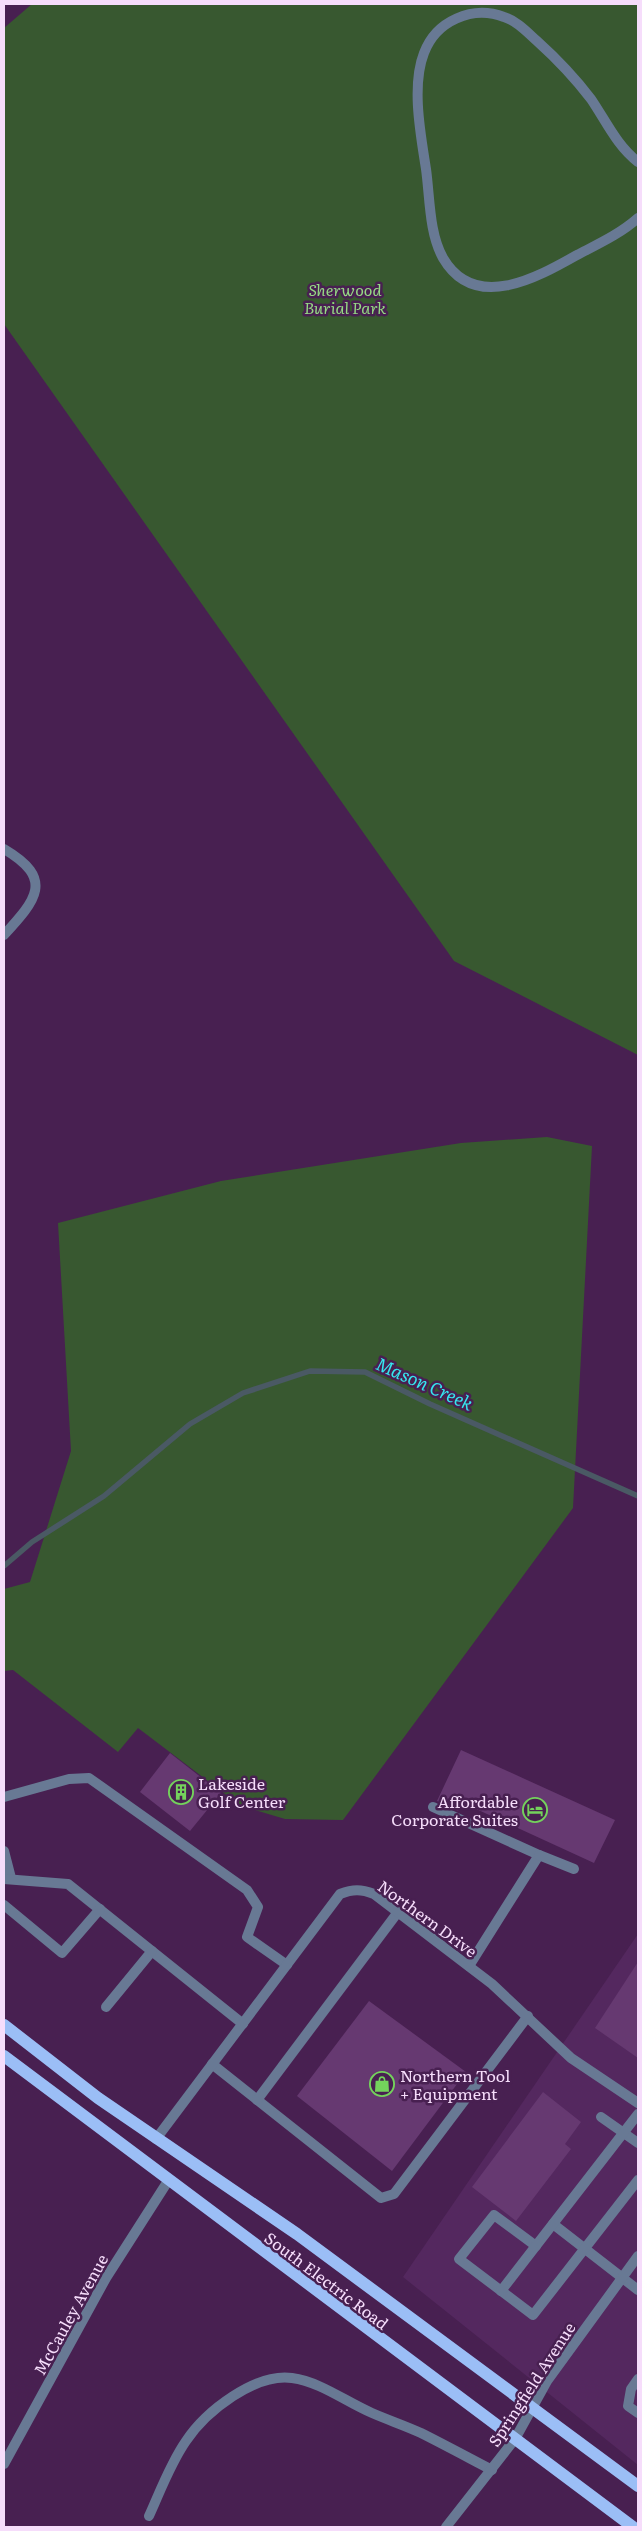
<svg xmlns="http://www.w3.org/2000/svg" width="642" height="2531" viewBox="0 0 642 2531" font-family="Literata,serif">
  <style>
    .built { fill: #54285f }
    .green { fill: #385830 }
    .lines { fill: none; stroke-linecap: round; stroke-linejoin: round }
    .stream { stroke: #4a5964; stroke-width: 5.5 }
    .building { fill: #663971 }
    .service { stroke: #687994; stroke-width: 10 }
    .minor { stroke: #687994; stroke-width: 10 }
    .primary { stroke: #9bbef6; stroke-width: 12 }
    .labels { text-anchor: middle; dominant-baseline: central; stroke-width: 5; stroke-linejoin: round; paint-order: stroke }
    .park-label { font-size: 16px; font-style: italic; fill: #95d984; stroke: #482051 }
    .poi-label { font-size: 16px; fill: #f6ddfb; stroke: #482051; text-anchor: start }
    .street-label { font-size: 16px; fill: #f6ddfb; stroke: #482051 }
    .water-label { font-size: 18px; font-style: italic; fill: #36e6ee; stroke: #482051 }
  </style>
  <rect width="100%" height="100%" fill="#482051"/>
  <!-- built -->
  <path class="built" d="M638,1934V2465L403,2277Z"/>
  <!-- green -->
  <g class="green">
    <path d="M32,4H638V1055L454,961L4,324V28Z"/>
    <path d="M547,1137L592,1146L573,1508L343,1820L285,1819L241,1806L138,1728L118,1752L13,1670L4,1671V1589L30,1582L71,1451L58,1223L221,1181L461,1143Z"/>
  </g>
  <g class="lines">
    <!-- stream -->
    <path class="stream" d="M4,1566L32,1542L104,1496L190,1424L243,1393L310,1371L365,1372L430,1404L638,1496"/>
  </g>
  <!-- building -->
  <g class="building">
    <path d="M461,1750L615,1820L594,1863L463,1803L458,1811L437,1801Z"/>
    <path d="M170,1753L221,1793L190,1831L140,1792Z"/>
    <path d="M638,1962V2058L595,2028Z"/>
    <path d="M369,2001L466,2072L392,2171L297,2096Z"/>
    <path d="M543,2092L581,2122L565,2144L571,2149L516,2221L472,2187Z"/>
  </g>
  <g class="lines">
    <!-- service -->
    <g class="service">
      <path d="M638,162C617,146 606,121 591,99C575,78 557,59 537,41C527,32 517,21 504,17C472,5 436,21 424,53C411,86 421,136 426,169C430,198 429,233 443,258C475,313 538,277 577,255C598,244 620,234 638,218"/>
      <path d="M4,849C55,879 36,900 4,935"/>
      <path d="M4,1797L69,1779L89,1778L247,1890L258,1907L247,1937L287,1965"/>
      <path d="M433,1807L539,1855L469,1966"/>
      <path d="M4,1851L11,1878"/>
      <path d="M539,1855L574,1869"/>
      <path d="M4,1879L68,1884L243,2024"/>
      <path d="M4,1905L62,1953L100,1909"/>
      <path d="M106,2007L152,1951"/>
      <path d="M212,2064L381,2198L394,2194L528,2016"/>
      <path d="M257,2100L398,1912"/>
      <path d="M601,2117L638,2143"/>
      <path d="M553,2224L638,2290"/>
      <path d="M536,2246L494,2215L459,2259L533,2315L638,2180"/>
      <path d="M501,2291L638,2114"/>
      <path d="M638,2379L631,2389L628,2406L638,2413"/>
      <path d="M149,2516C160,2492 170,2464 186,2441C206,2411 255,2373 292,2378C321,2382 346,2402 372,2413C388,2420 406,2426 421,2433C445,2445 469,2458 492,2470"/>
    </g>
    <!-- minor -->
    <g class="minor">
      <path d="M156,2139L340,1894C353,1889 361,1889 374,1894L492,1984L571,2058L638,2103"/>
      <path d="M4,2464L106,2278L168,2181"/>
      <path d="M446,2527L515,2439L547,2381L638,2256"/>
    </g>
    <!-- primary -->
    <g class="primary">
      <path d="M4,2025L98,2098L297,2234L638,2486"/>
      <path d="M4,2056L633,2527"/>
    </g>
  </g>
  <!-- icons -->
  <defs>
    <symbol id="building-ring" viewBox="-11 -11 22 22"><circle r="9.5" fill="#482051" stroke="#74d25c" stroke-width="1.5"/><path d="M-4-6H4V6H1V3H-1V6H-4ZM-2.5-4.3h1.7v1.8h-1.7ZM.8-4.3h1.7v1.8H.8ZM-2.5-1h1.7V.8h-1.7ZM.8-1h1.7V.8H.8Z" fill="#74d25c"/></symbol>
    <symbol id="hotel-ring" viewBox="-11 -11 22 22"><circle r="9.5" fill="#482051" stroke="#74d25c" stroke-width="1.5"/><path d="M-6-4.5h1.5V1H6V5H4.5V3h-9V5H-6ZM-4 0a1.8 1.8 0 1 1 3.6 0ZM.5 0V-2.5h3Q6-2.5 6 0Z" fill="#74d25c"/></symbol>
    <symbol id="shop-ring" viewBox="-11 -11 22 22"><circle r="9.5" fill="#482051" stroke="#74d25c" stroke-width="1.5"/><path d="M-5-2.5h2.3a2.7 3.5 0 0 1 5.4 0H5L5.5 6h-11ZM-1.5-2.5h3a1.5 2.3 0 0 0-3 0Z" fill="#74d25c"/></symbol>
  </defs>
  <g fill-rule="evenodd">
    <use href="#building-ring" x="167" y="1778" width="28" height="28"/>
    <use href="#hotel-ring" x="521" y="1796" width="28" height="28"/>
    <use href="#shop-ring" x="368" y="2070" width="28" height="28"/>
  </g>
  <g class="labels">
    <!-- park labels -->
    <g class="park-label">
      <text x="345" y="289">Sherwood<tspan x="345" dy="18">Burial Park</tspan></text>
    </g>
    <!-- poi labels -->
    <g class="poi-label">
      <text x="198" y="1783">Lakeside<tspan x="198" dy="18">Golf Center</tspan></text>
      <text x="518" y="1801" text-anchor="end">Affordable<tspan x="518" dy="18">Corporate Suites</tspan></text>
      <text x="400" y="2075">Northern Tool<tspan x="400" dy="18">+ Equipment</tspan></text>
    </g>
    <!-- street labels -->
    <g class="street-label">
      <text transform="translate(428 1918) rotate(36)">Northern Drive</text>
      <text transform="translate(327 2280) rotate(37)">South Electric Road</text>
      <text transform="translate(70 2314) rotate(-61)">McCauley Avenue</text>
      <text transform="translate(531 2384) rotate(-57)">Springfield Avenue</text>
    </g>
    <!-- water labels -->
    <g class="water-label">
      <text transform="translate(425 1383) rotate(24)">Mason Creek</text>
    </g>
  </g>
  <!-- border -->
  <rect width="642" height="2531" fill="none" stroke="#f6ddfb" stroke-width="10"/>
</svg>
